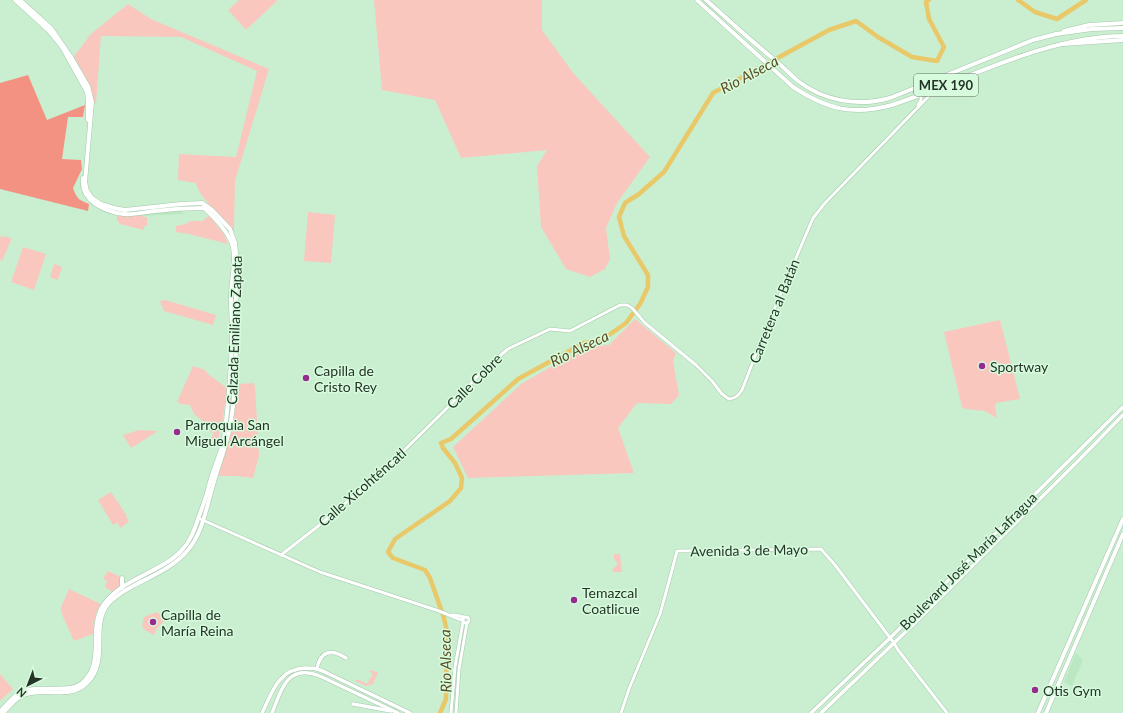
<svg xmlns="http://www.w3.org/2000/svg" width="1123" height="713" viewBox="0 0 1123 713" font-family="Lato,sans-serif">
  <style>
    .built { fill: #bbe7c3 }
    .green { fill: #fac7be }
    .forest { fill: #f39282 }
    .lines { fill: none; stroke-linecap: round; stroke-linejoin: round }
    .river { stroke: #e9c86a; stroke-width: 4.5 }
    .tertiary-casing { stroke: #a3c7a9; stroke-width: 4 }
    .secondary-casing { stroke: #a3c7a9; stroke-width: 4.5 }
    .primary-casing { stroke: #a3c7a9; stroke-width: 5 }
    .trunk-casing { stroke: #a3c7a9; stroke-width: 5 }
    .tertiary { stroke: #fff; stroke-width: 3 }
    .secondary { stroke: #fff; stroke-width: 3.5 }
    .primary { stroke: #fff; stroke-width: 4 }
    .trunk { stroke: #fff; stroke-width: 4 }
    .poi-dot { fill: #952c8f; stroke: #d7fcdd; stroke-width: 1.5 }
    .labels { text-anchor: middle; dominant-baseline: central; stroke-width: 3; stroke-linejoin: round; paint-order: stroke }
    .shield { fill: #d7fcdd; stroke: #5a6f5e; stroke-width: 1 }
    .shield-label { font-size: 13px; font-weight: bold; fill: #253328 }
    .street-label { font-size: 14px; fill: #253328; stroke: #d7fcdd }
    .poi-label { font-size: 14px; fill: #253328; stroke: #d7fcdd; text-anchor: start }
    .water-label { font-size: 15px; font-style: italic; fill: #5b4d25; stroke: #d7fcdd }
  </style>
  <rect width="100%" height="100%" fill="#caefd0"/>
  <!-- built -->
  <g class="built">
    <path d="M183,210V214L143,216V213Z"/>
    <path d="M1076,653L1083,660L1072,686L1064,682Z"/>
  </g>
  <!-- green -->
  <g class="green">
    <path d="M239,0H277V1L246,30L228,10Z"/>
    <path d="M374,0H542V30L574,74L650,157L617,203L606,228L610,259L605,269L590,277L566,269L541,227L537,166L547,150L461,158L435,100L382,90Z"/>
    <path d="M128,4L134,8L151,19L269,69L235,181L234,232C225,222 198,196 196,183L178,180L179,154L236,157L257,71L181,37L101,36L96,103H94L89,86L74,56L91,34Z"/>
    <path d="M308,212L335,215L331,263L304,261Z"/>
    <path d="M117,215H142L143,217H147V226H144V230L120,224L117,220Z"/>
    <path d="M209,216L224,234L228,244L189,234L176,232V226L186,224L190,221H202Z"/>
    <path d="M1,236L12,238L2,261L0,260V238Z"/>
    <path d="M23,247L46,254L34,290L11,282Z"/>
    <path d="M54,264L62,267L58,280L50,277Z"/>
    <path d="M165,300L216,315L213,325L164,311L160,301Z"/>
    <path d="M635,319L676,353L673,361L679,395L671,404L637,403L618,428L634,473L468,478L453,447L489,414L521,384L585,347L609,345Z"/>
    <path d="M1000,320L1020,399L996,403L995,406L997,418L985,411L966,409L962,407L944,332Z"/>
    <path d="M193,366L205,370L208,374L227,388L223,418L217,443L209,440L214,434L207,428L208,425L194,414L190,405L181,404L177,402Z"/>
    <path d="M254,383L255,387L259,456L253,478L235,476H218L230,434L237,384Z"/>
    <path d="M139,430L158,431L131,448L123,435Z"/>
    <path d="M111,492L127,516L126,517L129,521L121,528L117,523L120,521L113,525L98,500Z"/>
    <path d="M614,554H620L622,572H613L612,570L617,565V562L614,559Z"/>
    <path d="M108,571L119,576L122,581L120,585L112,592L105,587L107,581L103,578Z"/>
    <path d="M69,589L101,604C94,613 94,624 93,634L74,641L61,612V607Z"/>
    <path d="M156,612L161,615L163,622L157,628L154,635L145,630L142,626L144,617Z"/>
    <path d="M370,670L377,672L378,673L373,684L366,686L355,681V680H359L368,684L369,679H370L373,674L370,672Z"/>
    <path d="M0,674L13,689L0,701Z"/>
  </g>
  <!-- forest -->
  <path class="forest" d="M28,75L47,120L85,105L83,117H68L62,159L81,160L82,169L73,188C77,199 79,200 89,204L88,211L0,189V83Z"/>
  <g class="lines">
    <!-- river -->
    <g class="river">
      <path d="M1018,0L1035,12L1057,19L1086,0"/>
      <path d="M440,713L446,699L447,632L444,618L430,578L425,570L393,558L388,552L395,539L450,501L461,488L462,478L455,463L443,448L441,443L451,439L518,379L584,343L602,340L626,323L640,304L648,287V275L624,236L619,217L625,203L639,194L664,172L713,93L829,30L856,21L878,37L912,57L937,61L944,47L929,19L926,2L929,0"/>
    </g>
    <defs>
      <g id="tertiary">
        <path d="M918,105L921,100V95"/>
        <path d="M198,518L320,572L436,610C446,613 453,618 462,620"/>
        <path d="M281,555L317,527L378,476L439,416L467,388L482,371L508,349L550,329L570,331L620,305H627L632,308L645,323L696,365L712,381L722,394L729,399C736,398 738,396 742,390L764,333L813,218L825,203L928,97L931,91"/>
        <path d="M451,615H455L464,617"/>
        <circle cx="466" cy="620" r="3"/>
        <path d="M451,713L455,667L463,622"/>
        <path d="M456,713L459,669L467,623"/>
        <path d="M621,713L629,689L660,614L671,574L677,551L821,549L835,565L894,643L898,650L947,713"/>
      </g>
      <g id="secondary">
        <path d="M317,669C320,650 332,649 346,658"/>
        <path d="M353,704L391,711"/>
        <path d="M262,713C272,693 278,669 305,668C309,668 314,668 317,669C321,670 325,672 329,674L410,713"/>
        <path d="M272,713C282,688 288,662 322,677L398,713"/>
        <path d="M811,713L890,638L1123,407"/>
        <path d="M821,713L917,621L1078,461L1123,415"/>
      </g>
      <g id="primary">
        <path d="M15,0L49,31L62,47L87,92L88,101V120"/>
        <path d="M83,178C80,201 105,212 124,214C134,215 145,212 155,211C171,209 187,208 204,208C215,218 227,230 232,244C237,259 231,280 231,296C231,310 232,324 232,339C231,372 228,406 224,439"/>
        <path d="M122,588V578"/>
        <path d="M0,712C6,705 12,697 20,693C38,683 66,695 82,683C105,664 89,633 101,609C116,580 159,574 181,551C190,542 194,531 198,519C200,513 203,506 205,499C207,494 208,488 210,482C213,470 218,459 222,447"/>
        <path d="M3,713C9,707 14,700 21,696C41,686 69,701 87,683C110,661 90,627 108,604C115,596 124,591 133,586C152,576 174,567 188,550C202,534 206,509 212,489C216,473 222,458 226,443C230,429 233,409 234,395C238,348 235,301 236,253L235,243L230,229L212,210L202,203L181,204L125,210L114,208L101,204L92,198L87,191L85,182L92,102L88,86L71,57L51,28L20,0"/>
        <path d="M1038,713L1123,519"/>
        <path d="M1046,713L1123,534"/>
      </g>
      <g id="trunk">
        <path d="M697,0L793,87C827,109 852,116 892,105C967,80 1042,37 1123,36"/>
        <path d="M706,0C729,20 751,41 775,60C783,67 790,74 798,81C824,101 858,107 890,98L1033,40L1056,34L1092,29L1123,28"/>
        <path d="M1064,31L1089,25L1123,23"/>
        <path d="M1063,44L1123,40"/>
      </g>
    </defs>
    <!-- tertiary casing -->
    <use href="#tertiary" class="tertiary-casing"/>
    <!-- secondary casing -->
    <use href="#secondary" class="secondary-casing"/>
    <!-- primary casing -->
    <use href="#primary" class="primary-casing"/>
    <!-- trunk casing -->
    <use href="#trunk" class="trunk-casing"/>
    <!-- tertiary -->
    <use href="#tertiary" class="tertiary"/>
    <!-- secondary -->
    <use href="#secondary" class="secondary"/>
    <!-- primary -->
    <use href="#primary" class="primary"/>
    <!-- trunk -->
    <use href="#trunk" class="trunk"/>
  </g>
  <!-- markers -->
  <g class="poi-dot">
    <circle cx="982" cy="366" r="4"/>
    <circle cx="306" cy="378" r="4"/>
    <circle cx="177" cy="432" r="4"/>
    <circle cx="574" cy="600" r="4"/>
    <circle cx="153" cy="622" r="4"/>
    <circle cx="1035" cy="690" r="4"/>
  </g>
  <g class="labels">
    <!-- shield labels -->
    <rect class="shield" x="914" y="74" width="64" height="22" rx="3"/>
    <g class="shield-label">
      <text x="946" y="85">MEX 190</text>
    </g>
    <!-- street labels -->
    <g class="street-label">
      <text transform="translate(774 311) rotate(-68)">Carretera al Batán</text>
      <text transform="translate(234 330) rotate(-88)">Calzada Emiliano Zapata</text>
      <text transform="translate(474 381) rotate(-45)">Calle Cobre</text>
      <text transform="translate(362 487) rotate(-41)">Calle Xicohténcatl</text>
      <text transform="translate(749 550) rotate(-1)">Avenida 3 de Mayo</text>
      <text transform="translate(968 561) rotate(-45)">Boulevard José María Lafragua</text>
    </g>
    <!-- poi labels -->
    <g class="poi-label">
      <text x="990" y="366">Sportway</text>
      <text x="314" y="370">Capilla de<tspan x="314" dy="16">Cristo Rey</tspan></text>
      <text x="185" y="424">Parroquia San<tspan x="185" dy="16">Miguel Arcángel</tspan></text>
      <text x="582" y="592">Temazcal<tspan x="582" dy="16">Coatlicue</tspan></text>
      <text x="161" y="614">Capilla de<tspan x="161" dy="16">María Reina</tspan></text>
      <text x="1043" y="690">Otis Gym</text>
    </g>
    <!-- water labels -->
    <g class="water-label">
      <text transform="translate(749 74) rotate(-28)">Rio Alseca</text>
      <text transform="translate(579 348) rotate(-26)">Rio Alseca</text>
      <text transform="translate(445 661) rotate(-91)">Rio Alseca</text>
    </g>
  </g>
  <!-- north arrow -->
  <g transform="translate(28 685) rotate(222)" stroke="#d7fcdd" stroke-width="3" paint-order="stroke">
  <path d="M0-3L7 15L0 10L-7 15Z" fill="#253328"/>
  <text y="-6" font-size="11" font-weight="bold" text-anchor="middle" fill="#253328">N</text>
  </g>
</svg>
